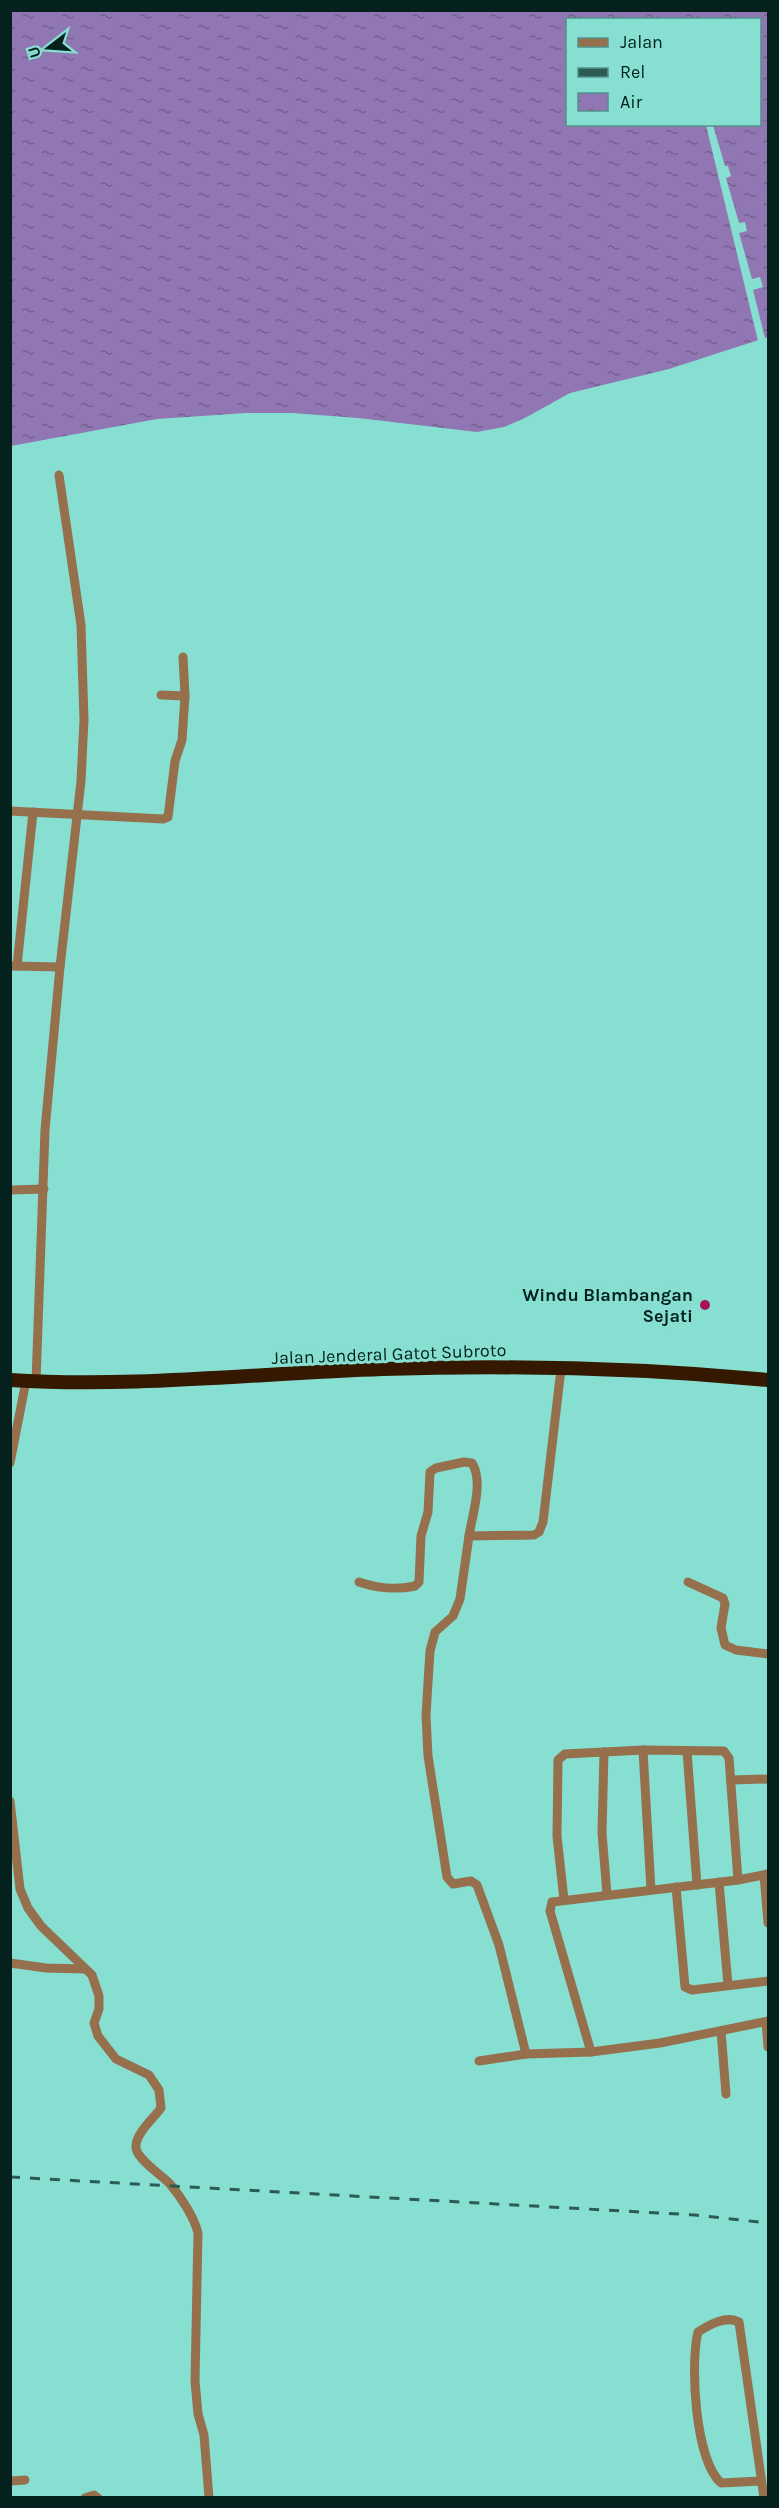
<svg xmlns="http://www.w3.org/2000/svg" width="779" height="2508" viewBox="0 0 779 2508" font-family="Karla,sans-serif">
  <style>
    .water { fill: url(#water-ripples); fill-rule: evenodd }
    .pier { fill: #86dfd1 }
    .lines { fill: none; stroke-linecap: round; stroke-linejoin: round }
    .minor { stroke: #96704d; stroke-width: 9 }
    .highway { stroke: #341800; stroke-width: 14 }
    .rail { stroke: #2c5b54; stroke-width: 3; stroke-dasharray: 10 10; stroke-linecap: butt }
    .poi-dot { fill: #a61452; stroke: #86dfd1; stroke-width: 2 }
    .labels { text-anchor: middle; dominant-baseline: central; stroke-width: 6; stroke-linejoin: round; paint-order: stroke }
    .poi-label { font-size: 18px; font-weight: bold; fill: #04211d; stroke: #86dfd1; text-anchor: end }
    .street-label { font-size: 18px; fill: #04211d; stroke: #86dfd1 }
  </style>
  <defs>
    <pattern id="water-ripples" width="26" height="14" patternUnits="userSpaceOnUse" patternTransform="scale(1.5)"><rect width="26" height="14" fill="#9077b3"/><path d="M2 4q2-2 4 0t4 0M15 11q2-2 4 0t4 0" fill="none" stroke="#736191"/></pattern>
  </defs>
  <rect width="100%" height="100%" fill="#86dfd1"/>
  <!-- water -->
  <path class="water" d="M11,11H768V337L669,369L570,393L523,419L504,427L477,432L358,418L292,413H246L157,419L11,446ZM568,20H760V124H568Z"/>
  <!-- pier -->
  <path class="pier" d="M706,125H713L725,166H728L731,176L726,178L739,223L745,222L747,231L739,233L752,279L760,277L763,287L753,290L765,338L758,341Z"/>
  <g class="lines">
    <!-- minor -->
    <g class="minor">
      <path d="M161,695L185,696"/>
      <path d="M10,811L163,819L168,817L175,761L182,740L185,696L183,657"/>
      <path d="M13,966L60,967"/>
      <path d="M17,966L33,812"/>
      <path d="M10,1190L44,1189"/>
      <path d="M561,1369L543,1522L539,1532L534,1535L469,1536L460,1599L453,1616L435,1632L430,1651L426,1715L428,1756L447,1877L453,1884L471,1881L477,1885L499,1945L526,2054L591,2052L660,2043L768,2021"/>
      <path d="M36,1382L45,1130L60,967L81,781L84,720L81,625L59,475"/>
      <path d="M10,1463L26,1381"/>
      <path d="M359,1582C376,1588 397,1590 415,1586L419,1582L421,1536L428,1512L430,1472L436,1468L464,1462L472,1463C484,1482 472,1515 469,1536"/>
      <path d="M688,1582L723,1598L725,1604L721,1628L725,1645L736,1650L768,1654"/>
      <path d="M643,1750L651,1890"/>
      <path d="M687,1751L697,1885"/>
      <path d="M604,1752L602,1833L607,1894"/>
      <path d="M731,1780L768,1779"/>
      <path d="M10,1801L20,1889L28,1908L41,1926L92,1975L99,1996V2009L94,2023L98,2036L116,2059L149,2075L159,2090L161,2108C154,2118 135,2134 136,2147C136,2159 162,2175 170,2184C181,2197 194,2217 198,2233L195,2381L198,2414L204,2435L209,2498"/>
      <path d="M764,1875L768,1923"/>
      <path d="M719,1882L728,1985"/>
      <path d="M676,1887L685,1987L692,1990L768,1981"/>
      <path d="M564,1900L557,1836L558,1760L565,1754L643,1750L724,1751L729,1758L738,1880"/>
      <path d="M10,1963L46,1968L85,1969"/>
      <path d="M766,2022L768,2047"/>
      <path d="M721,2031L726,2094"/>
      <path d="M591,2052L550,1911L552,1902L738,1880L768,1874"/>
      <path d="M479,2061L526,2054"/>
      <path d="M10,2481L25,2480"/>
      <path d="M761,2481L721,2483C695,2460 690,2364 698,2332C709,2325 726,2315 739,2322L764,2498"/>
      <path d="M85,2498L94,2495L98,2498"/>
    </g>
    <!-- highway -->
    <path class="highway" d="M10,1380C134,1388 259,1373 383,1369C511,1365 641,1368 768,1380"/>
    <!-- rail -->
    <path class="rail" d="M10,2177L695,2215L768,2223"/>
  </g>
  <!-- markers -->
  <circle class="poi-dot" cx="705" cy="1305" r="6"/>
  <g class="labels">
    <!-- poi labels -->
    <g class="poi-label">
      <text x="693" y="1295">Windu Blambangan<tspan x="693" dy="21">Sejati</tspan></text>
    </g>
    <!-- street labels -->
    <g class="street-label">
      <text transform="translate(389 1354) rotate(-2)">Jalan Jenderal Gatot Subroto</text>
    </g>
  </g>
  <!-- border -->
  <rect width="779" height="2508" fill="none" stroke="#04211d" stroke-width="24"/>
  <!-- legend -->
  <rect x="566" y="18" width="195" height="108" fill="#86dfd1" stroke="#529389" stroke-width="1.5"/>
  <rect x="578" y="38" width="30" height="9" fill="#96704d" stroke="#529389" stroke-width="1.5"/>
  <text x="620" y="48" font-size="18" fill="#04211d">Jalan</text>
  <rect x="578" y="68" width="30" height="9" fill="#2c5b54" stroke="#529389" stroke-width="1.5"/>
  <text x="620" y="78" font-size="18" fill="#04211d">Rel</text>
  <rect x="578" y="93" width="30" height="18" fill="url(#water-ripples)" stroke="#529389" stroke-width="1.5"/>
  <text x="620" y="108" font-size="18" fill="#04211d">Air</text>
  <!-- north arrow -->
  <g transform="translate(48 48) rotate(253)" stroke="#86dfd1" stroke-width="4.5" paint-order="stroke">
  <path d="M0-4.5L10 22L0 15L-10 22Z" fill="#04211d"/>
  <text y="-9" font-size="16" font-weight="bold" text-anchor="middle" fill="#04211d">U</text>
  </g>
</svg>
